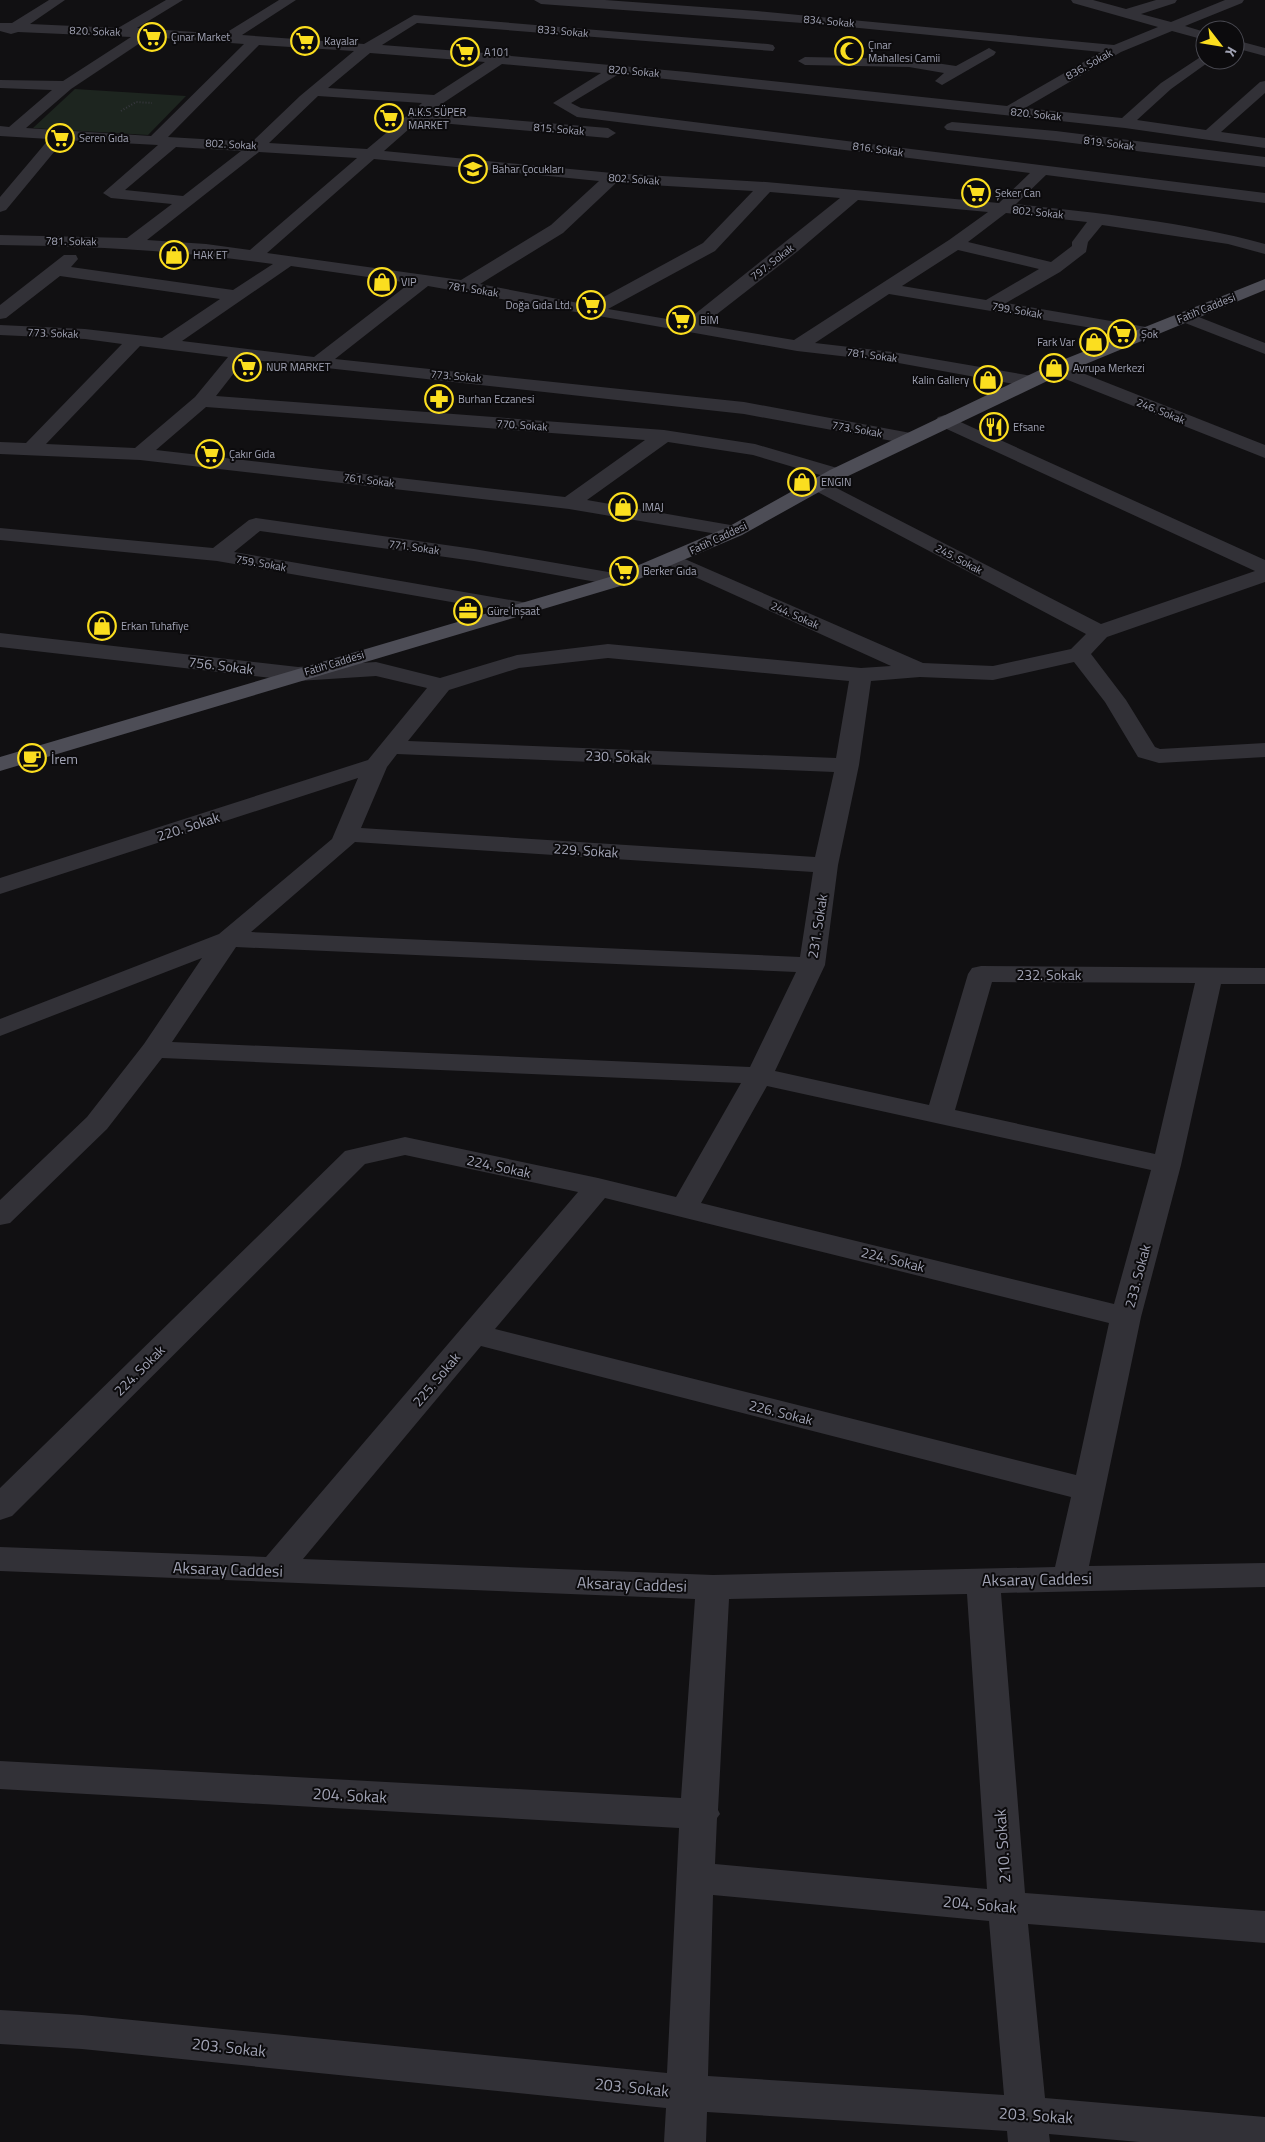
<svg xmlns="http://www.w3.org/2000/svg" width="1265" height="2142" viewBox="0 0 1265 2142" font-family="'Titillium Web',sans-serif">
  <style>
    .green { fill: #1d251f }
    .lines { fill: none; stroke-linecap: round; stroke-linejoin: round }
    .path { stroke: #37383e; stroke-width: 2; stroke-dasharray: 1 2; stroke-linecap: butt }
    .minor { fill: #323137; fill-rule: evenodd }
    .major { fill: #4d4d56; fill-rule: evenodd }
    .labels { text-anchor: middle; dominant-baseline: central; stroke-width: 4; stroke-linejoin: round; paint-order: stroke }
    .far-street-label { font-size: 11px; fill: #a1a3b4; stroke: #0c0b0d }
    .far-poi-label { font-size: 11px; fill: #a1a3b4; stroke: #0c0b0d; text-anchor: start }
    .street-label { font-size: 14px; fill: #a1a3b4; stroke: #0c0b0d }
    .poi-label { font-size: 14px; fill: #a1a3b4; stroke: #0c0b0d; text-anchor: start }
    .near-street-label { font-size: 16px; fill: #a1a3b4; stroke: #0c0b0d }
  </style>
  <rect width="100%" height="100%" fill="#111012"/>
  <!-- green -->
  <path class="green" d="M75,89L186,96L148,135L33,128Z"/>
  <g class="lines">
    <!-- path -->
    <path class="path" d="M121,111L136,102L152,103"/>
    <!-- minor -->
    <g class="minor">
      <path d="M49,0H65L30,24L118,28L166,0H183L137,28L224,34L279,0H296L242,35L364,44L414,15L768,44L773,45L775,48L773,51L417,23L382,45L497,54L504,52L511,56L687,72L1007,106L1101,52L829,25L541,4L534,0H605L757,11L1114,45L1158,27L1073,3L1071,0H1093L1126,9L1156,0H1177L1175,3L1141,14L1171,22L1225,0H1244L1242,3L1185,26L1205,32V40L1172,31L1121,52L1025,108L1122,118L1161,83L1205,54V60L1210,61L1171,89L1137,120L1206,130L1260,82L1265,81V93L1221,132L1265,138V148L1125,128L619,74L571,103L581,108L1265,193V203L1046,175L1016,204C1098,213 1186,222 1265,244V254L1228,244L1102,225L1088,242L1086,252L1060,272L1006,303L1146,327L1152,328L1155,332L1152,336L1146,337L889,294L815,343L893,352L1038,377L1040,381L1038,385L1031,387L893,362L797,351L428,286L335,359L744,402L916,434L919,438L916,442L909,444L744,414L245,359L216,396L664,430L755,444L844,470L847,474L844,478L837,480L753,455L668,442L587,500L742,527L745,531L742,535L735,537L569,509L140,460L0,454V442L26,443L122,344L85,339L0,335V325L85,329L162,338L220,299L60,276L6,318L0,319V305L64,255H76L78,259L71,267L233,290L273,264C182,251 92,246 0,245V235L127,238L172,204L111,198L103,193L158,145L64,140L6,210L0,212V197L49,139L0,136V126L9,127L52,90L0,88V80L63,81L131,37L18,32L11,34L0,31V23H12ZM149,37L244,44L151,136L26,128L71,89ZM259,45L354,51L300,96L252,142L168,137ZM370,53L485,62L434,95L328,88ZM502,64L601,73L553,103L577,117L1030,173L999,203L766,182L612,173L384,151L418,121L608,138L616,133L608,128L428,113ZM318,96L422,103L367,149L269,143ZM176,147L241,151L183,196L125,190ZM259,152L357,158L250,250L206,244L147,240ZM374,159L599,181L551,225L461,280L267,253ZM616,183L753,191L703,243L589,305L480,284L563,233ZM770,192L840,198L685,322L608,309L715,251ZM858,200L988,212L949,240L794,340L703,325L798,251ZM1006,213L1087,222L1072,242V246L1051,262L968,242ZM958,250L1039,269L986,300L902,286ZM291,266L410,283L314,357L182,341ZM140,346L228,357L195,397L135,448L46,444ZM206,407L645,440L565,497L156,450Z"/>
      <path d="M1235,40L1265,48V56L1235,48Z"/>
      <path d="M989,48L996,52L994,55L942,85L935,81L944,73L909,67L805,65L798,61L805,57L909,59L956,66Z"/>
      <path d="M952,122L1056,131L1265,157V167L1056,141L947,130L944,127L947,124Z"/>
      <path d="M1186,312L1265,343V354L1180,321L1177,317L1180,313Z"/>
      <path d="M1057,363L1265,445V458L1050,373L1048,369L1050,365Z"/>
      <path d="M945,415L1265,560V582L1107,637L1091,654L1126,700L1155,747L1160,749L1265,743V757L1159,763L1138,757L1105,702L1074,662L993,680L920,677L871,681L859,765L838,865L825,965L775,1071L929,1105L968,974L972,968L981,966L1265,968V984H1221L1181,1165L1141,1317L1089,1566L1265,1563V1587L1001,1593L1025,1893L1265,1911V1943L1028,1924L1045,2098L1265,2117V2142H1139L1049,2134L1050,2142H1008L1007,2131L707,2112L706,2142H664L666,2108L82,2049L0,2044V2010L82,2015L667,2073L679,1828L0,1789V1761L681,1798L695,1599L0,1571V1547L266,1557L578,1192L405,1155L365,1164L12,1516L0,1520V1488L345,1151L405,1137L598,1178L676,1197L741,1083L162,1058L107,1129L10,1223L0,1225V1200L87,1117L144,1044L202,958L0,1036V1019L219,934L332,839L358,778L0,894V878L368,760L427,688L376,676L298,681L0,647V633L298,667L376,662L440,678L517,655L608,644L861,668L891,666L664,563L661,559L664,555L671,553L923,663L993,666L1071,649L1086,634L812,489L809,485L812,481L819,479L1101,624L1255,571L938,425L935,421L938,417ZM608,658L849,681L836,758L408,741L449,690L519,668ZM397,754L834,772L815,857L361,828L387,767ZM355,842L813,872L800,957L251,932ZM236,947L796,972L750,1067L172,1042ZM992,982L1195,983L1155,1154L955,1110ZM767,1086L1151,1170L1114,1304L701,1203ZM605,1198L1109,1323L1076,1475L495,1329ZM481,1346L1071,1497L1055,1567L713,1575L303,1559ZM967,1594L987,1889L715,1864L717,1818L720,1814L718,1810L729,1599ZM713,1895L989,1921L1004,2095L708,2076Z"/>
      <path d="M256,518L474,549L620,574L627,576L631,580L627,584L620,586L474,561L260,531L234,552L528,603L531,608L528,613L520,614L217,561L0,540V528L213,548L249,520Z"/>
    </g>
    <!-- major -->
    <path class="major" d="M1265,279V290L1064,373L844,478L742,535L627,584L0,771V757L613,576L728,527L830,470L1050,365Z"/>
  </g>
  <!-- icons -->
  <defs>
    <symbol id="supermarket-ring" viewBox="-11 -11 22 22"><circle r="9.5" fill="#0c0b0d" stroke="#fbde1f" stroke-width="1.5"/><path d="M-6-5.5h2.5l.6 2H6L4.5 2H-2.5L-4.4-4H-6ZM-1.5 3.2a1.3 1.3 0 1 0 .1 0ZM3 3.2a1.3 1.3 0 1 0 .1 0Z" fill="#fbde1f"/></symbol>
    <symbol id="mosque-ring" viewBox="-11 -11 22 22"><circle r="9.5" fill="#0c0b0d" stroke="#fbde1f" stroke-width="1.5"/><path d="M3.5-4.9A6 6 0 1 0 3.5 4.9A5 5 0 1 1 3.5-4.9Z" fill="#fbde1f"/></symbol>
    <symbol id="school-ring" viewBox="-11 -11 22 22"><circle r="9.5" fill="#0c0b0d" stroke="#fbde1f" stroke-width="1.5"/><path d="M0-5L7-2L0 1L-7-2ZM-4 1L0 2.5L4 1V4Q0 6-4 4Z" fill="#fbde1f"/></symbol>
    <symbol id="shop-ring" viewBox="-11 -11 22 22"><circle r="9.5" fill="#0c0b0d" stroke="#fbde1f" stroke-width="1.5"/><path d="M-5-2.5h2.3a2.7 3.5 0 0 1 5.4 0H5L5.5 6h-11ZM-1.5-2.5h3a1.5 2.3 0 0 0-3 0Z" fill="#fbde1f"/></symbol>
    <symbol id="pharmacy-ring" viewBox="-11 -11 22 22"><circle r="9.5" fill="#0c0b0d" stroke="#fbde1f" stroke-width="1.5"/><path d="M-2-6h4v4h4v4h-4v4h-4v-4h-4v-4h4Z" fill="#fbde1f"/></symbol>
    <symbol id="restaurant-ring" viewBox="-11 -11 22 22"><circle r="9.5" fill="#0c0b0d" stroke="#fbde1f" stroke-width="1.5"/><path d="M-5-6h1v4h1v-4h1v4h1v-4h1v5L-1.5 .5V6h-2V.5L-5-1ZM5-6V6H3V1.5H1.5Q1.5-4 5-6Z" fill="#fbde1f"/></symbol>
    <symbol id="office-ring" viewBox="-11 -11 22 22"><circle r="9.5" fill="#0c0b0d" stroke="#fbde1f" stroke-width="1.5"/><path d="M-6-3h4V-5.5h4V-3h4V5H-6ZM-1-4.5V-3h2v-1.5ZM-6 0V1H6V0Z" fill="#fbde1f"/></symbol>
    <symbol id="cafe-ring" viewBox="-11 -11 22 22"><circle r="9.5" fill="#0c0b0d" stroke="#fbde1f" stroke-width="1.5"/><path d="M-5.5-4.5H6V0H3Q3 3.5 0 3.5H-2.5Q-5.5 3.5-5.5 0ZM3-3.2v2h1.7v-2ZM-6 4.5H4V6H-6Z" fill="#fbde1f"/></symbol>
  </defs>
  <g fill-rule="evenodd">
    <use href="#supermarket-ring" x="136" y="21" width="32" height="32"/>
    <use href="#supermarket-ring" x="289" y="25" width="32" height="32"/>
    <use href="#mosque-ring" x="833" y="35" width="32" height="32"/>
    <use href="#supermarket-ring" x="449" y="36" width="32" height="32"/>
    <use href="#supermarket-ring" x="373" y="102" width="32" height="32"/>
    <use href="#supermarket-ring" x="44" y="122" width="32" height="32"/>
    <use href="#school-ring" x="457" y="153" width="32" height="32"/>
    <use href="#supermarket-ring" x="960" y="177" width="32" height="32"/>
    <use href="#shop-ring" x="158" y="239" width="32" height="32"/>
    <use href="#shop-ring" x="366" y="266" width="32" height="32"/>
    <use href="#supermarket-ring" x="575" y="289" width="32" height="32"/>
    <use href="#supermarket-ring" x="665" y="304" width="32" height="32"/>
    <use href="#supermarket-ring" x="1106" y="318" width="32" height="32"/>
    <use href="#shop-ring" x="1078" y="326" width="32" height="32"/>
    <use href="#supermarket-ring" x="231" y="351" width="32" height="32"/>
    <use href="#shop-ring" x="1038" y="352" width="32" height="32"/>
    <use href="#shop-ring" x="972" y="364" width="32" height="32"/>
    <use href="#pharmacy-ring" x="423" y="383" width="32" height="32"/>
    <use href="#restaurant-ring" x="978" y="411" width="32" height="32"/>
    <use href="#supermarket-ring" x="194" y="438" width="32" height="32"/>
    <use href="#shop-ring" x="786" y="466" width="32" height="32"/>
    <use href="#shop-ring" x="607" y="491" width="32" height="32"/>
    <use href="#supermarket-ring" x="608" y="555" width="32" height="32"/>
    <use href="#office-ring" x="452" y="595" width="32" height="32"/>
    <use href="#shop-ring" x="86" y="610" width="32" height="32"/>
    <use href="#cafe-ring" x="16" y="742" width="32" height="32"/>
  </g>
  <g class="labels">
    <!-- far-street labels -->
    <g class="far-street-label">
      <text transform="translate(829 21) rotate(5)">834. Sokak</text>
      <text transform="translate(95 31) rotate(2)">820. Sokak</text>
      <text transform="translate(563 31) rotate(5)">833. Sokak</text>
      <text transform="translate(1089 64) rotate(-29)">836. Sokak</text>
      <text transform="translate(634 71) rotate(5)">820. Sokak</text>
      <text transform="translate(1036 114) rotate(6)">820. Sokak</text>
      <text transform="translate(559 129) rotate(5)">815. Sokak</text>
      <text transform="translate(1109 143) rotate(7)">819. Sokak</text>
      <text transform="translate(231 144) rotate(3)">802. Sokak</text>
      <text transform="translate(878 149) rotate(8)">816. Sokak</text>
      <text transform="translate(634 179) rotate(4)">802. Sokak</text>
      <text transform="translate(1038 212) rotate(6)">802. Sokak</text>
      <text transform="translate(71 241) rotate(1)">781. Sokak</text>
      <text transform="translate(772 262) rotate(-38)">797. Sokak</text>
      <text transform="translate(473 289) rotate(9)">781. Sokak</text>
      <text transform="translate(1206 308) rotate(-22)">Fatih Caddesi</text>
      <text transform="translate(1017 310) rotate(10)">799. Sokak</text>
      <text transform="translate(53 333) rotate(2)">773. Sokak</text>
      <text transform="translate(872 355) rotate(7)">781. Sokak</text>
      <text transform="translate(456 376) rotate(5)">773. Sokak</text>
      <text transform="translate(1161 411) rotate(22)">246. Sokak</text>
      <text transform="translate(522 425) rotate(4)">770. Sokak</text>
      <text transform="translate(857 429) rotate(10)">773. Sokak</text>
      <text transform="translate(369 480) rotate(7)">761. Sokak</text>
      <text transform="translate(718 538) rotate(-25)">Fatih Caddesi</text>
      <text transform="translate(414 547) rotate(8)">771. Sokak</text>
      <text transform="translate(959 559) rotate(28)">245. Sokak</text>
      <text transform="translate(261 563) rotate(10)">759. Sokak</text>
      <text transform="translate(795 615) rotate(24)">244. Sokak</text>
      <text transform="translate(334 663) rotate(-17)">Fatih Caddesi</text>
    </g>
    <!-- far-poi labels -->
    <g class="far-poi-label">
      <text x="171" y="37">Çınar Market</text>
      <text x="324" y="41">Kayalar</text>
      <text x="868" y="45">Çınar<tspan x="868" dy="13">Mahallesi Camii</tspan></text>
      <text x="484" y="52">A101</text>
      <text x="408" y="112">A.K.S SÜPER<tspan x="408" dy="13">MARKET</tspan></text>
      <text x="79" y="138">Seren Gıda</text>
      <text x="492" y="169">Bahar Çocukları</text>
      <text x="995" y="193">Şeker Can</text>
      <text x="193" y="255">HAK ET</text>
      <text x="401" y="282">VIP</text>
      <text x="572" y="305" text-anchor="end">Doğa Gıda Ltd.</text>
      <text x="700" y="320">BİM</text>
      <text x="1141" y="334">Şok</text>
      <text x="1075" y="342" text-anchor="end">Fark Var</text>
      <text x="266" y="367">NUR MARKET</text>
      <text x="1073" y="368">Avrupa Merkezi</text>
      <text x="969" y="380" text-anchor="end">Kalin Gallery</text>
      <text x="458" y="399">Burhan Eczanesi</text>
      <text x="1013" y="427">Efsane</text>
      <text x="229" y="454">Çakır Gıda</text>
      <text x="821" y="482">ENGIN</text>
      <text x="642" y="507">IMAJ</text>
      <text x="643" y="571">Berker Gıda</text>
      <text x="487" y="611">Güre İnşaat</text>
      <text x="121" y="626">Erkan Tuhafiye</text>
    </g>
    <!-- street labels -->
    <g class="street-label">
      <text transform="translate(221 665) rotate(7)">756. Sokak</text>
      <text transform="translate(618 756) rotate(2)">230. Sokak</text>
      <text transform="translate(188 826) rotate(-18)">220. Sokak</text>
      <text transform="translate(586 850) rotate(4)">229. Sokak</text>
      <text transform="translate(817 926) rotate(-81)">231. Sokak</text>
      <text x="1049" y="974">232. Sokak</text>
      <text transform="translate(499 1166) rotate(12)">224. Sokak</text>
      <text transform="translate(893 1259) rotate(14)">224. Sokak</text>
      <text transform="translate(1137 1276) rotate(-75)">233. Sokak</text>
      <text transform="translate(139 1370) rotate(-45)">224. Sokak</text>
      <text transform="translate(436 1379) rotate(-50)">225. Sokak</text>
      <text transform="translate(781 1412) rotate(14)">226. Sokak</text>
    </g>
    <!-- poi labels -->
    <g class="poi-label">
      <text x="51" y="758">İrem</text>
    </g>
    <!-- near-street labels -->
    <g class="near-street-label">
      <text transform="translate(228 1569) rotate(2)">Aksaray Caddesi</text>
      <text transform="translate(1037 1579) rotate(-1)">Aksaray Caddesi</text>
      <text transform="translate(632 1584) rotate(2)">Aksaray Caddesi</text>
      <text transform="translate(350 1795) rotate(3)">204. Sokak</text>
      <text transform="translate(1002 1846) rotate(-94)">210. Sokak</text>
      <text transform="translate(980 1904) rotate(5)">204. Sokak</text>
      <text transform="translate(229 2047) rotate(6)">203. Sokak</text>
      <text transform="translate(632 2087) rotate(6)">203. Sokak</text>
      <text transform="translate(1036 2115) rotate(4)">203. Sokak</text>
    </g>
  </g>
  <!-- north arrow -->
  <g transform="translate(1220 45) rotate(121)"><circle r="24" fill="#0c0b0d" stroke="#484850"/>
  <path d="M0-4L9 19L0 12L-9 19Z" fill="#fbde1f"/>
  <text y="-8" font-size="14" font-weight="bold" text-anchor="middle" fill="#a1a3b4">K</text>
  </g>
</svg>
